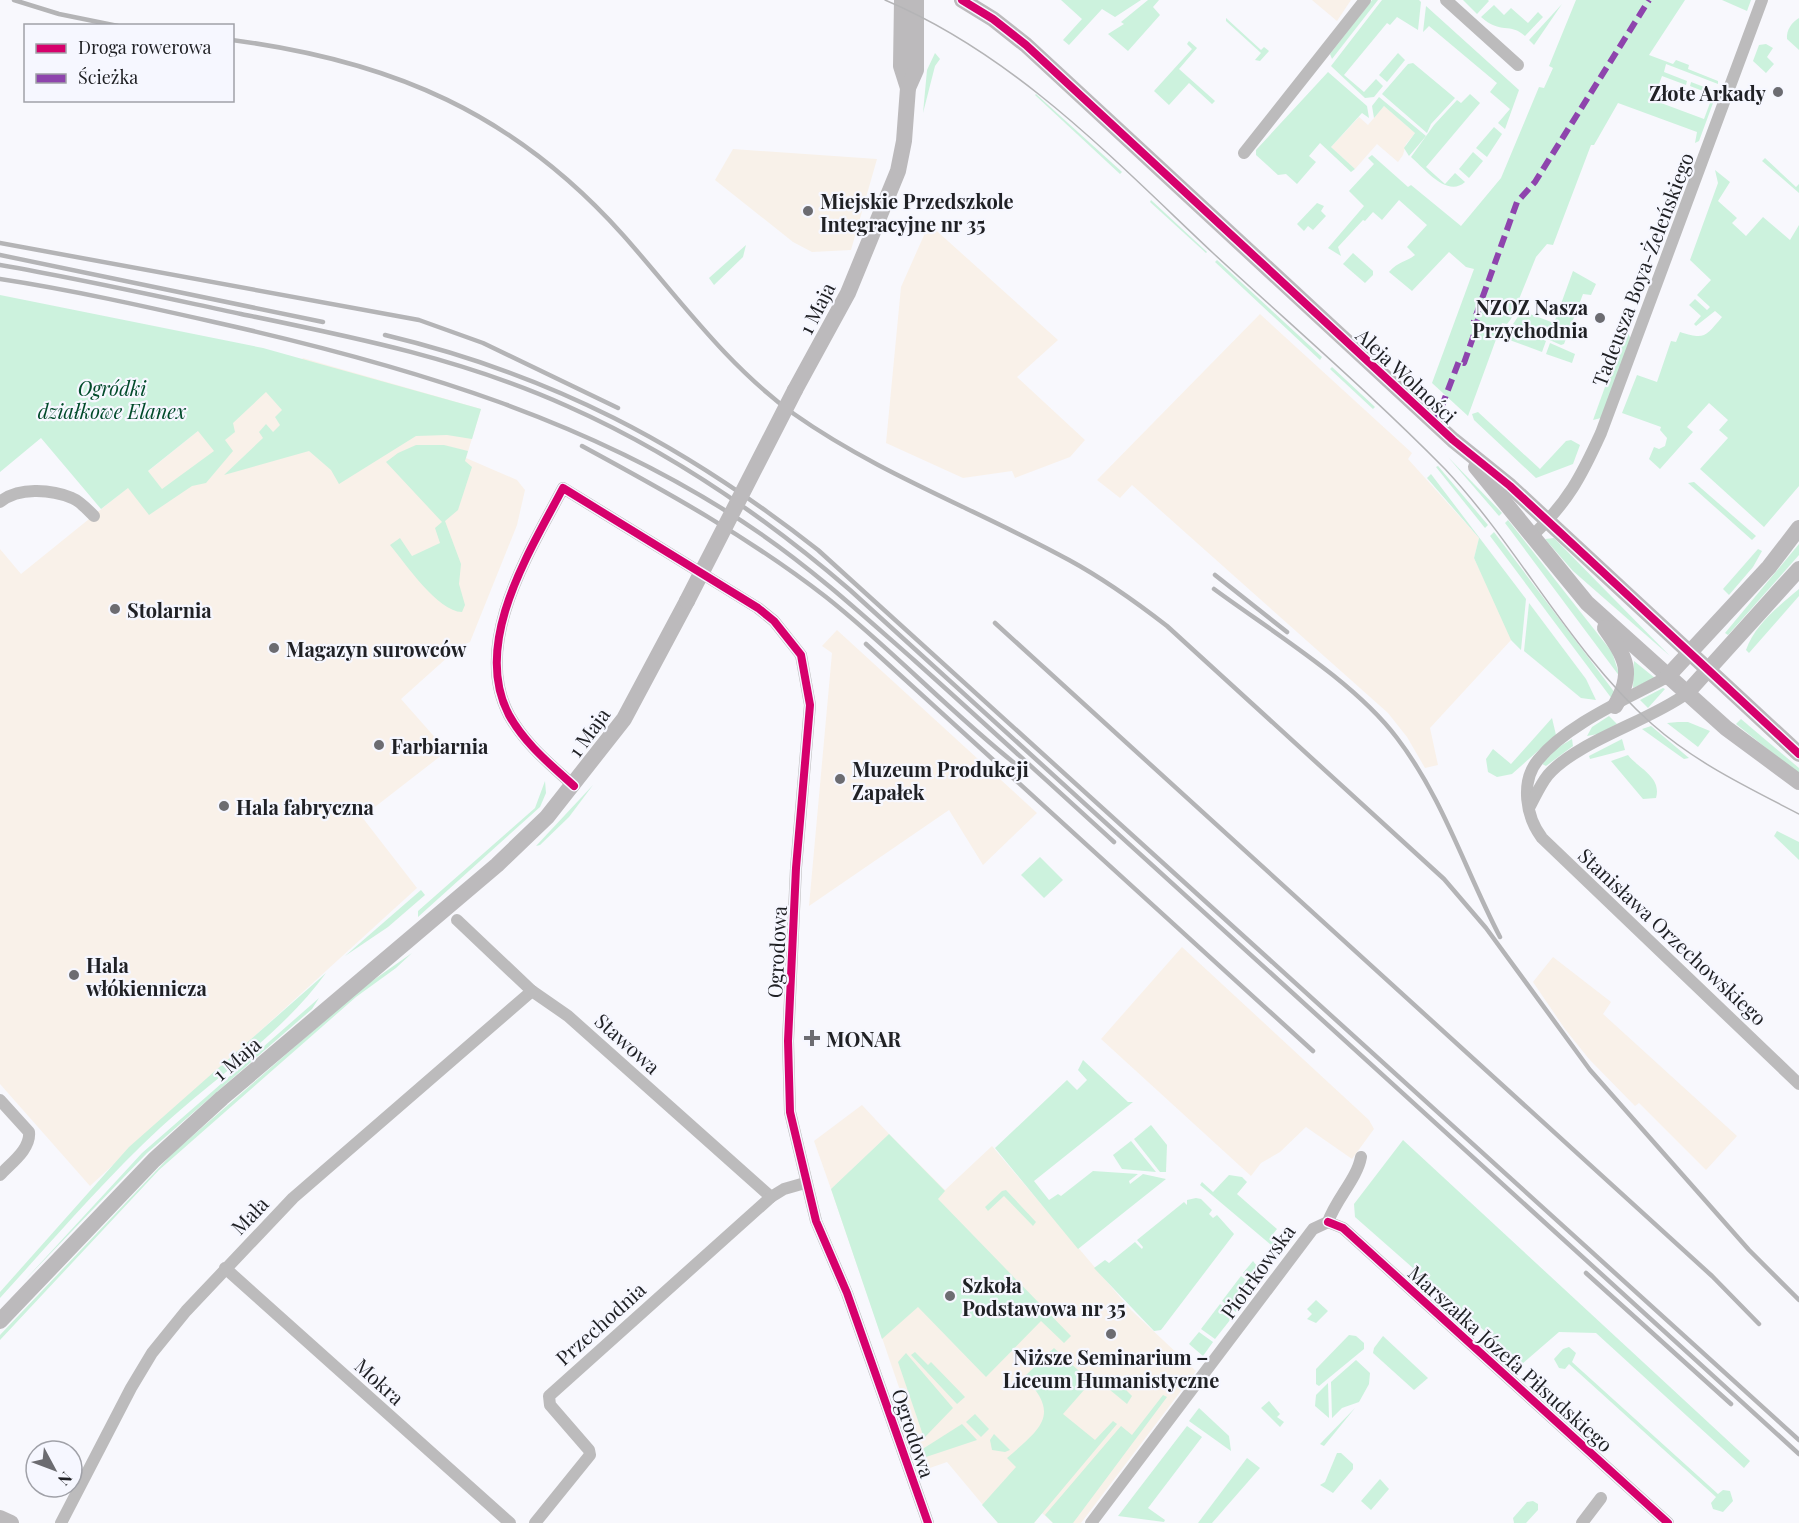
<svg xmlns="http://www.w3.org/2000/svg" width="1799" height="1523" viewBox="0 0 1799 1523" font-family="'Playfair Display',serif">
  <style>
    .industrial { fill: #f9f1e9 }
    .education { fill: #f8f1e9 }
    .green { fill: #ccf2dd; fill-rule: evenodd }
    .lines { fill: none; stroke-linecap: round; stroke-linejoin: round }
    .street { stroke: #bcbbbc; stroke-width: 12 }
    .secondary { stroke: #bcbabc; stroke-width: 16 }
    .tram { stroke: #b4b4b6; stroke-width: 1.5 }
    .rail { stroke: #b4b4b6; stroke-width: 4.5 }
    .secondary-bridge { stroke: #bcbabc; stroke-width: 16 }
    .quiet { stroke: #8e44ad; stroke-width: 6; stroke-dasharray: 12 6; stroke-linecap: butt }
    .cycleway-casing { stroke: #f6f7ff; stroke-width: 11 }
    .cycleway { stroke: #d6006c; stroke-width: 8 }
    .poi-dot { fill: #6c6c71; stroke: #f6f7ff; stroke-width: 2 }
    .labels { text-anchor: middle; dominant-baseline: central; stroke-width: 4.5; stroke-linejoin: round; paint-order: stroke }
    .poi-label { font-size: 20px; font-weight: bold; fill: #202125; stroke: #f6f7ff; text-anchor: start }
    .street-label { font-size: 20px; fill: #202125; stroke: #f6f7ff }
    .park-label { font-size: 20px; font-style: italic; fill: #014a2a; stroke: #f6f7ff }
  </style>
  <rect width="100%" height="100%" fill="#f8f8fd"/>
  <!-- industrial -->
  <g class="industrial">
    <path d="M1312,0H1351L1337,21Z"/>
    <path d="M1384,106L1415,133L1406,144L1403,155L1398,162L1377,144L1355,169L1331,147L1359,117L1368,125Z"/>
    <path d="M929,224L1058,340L1017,377L1085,440L1070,457L1015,478L1012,471L963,478L886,443L901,287Z"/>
    <path d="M1260,314L1412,453L1408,459L1479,538L1474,558L1512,639L1430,728L1438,765L1425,768L1407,737L1388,713L1132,485L1120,498L1097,480Z"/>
    <path d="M303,358L481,409L466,458L517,480L525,490L517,525L470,642L459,647L401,699L447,751L362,817L417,888L90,1186L0,1084V549L21,574L214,418L283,376Z"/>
    <path d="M837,630L1037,813L983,865L949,810L809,906L832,653L822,646Z"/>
    <path d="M1182,947L1369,1120L1374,1129L1352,1159L1306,1127L1280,1152L1261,1163L1251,1176L1101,1039Z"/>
    <path d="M1553,957L1611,1002L1603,1014L1737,1136L1706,1170L1639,1103L1635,1106L1589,1059L1565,1029L1533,982Z"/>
    <path d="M862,1105L889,1134L831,1189L814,1141Z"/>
  </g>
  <!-- education -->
  <g class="education">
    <path d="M733,149L877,159L851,250L812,252L793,242L715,180Z"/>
    <path d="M889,1134L945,1190L992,1146L1131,1310L1196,1371L1081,1523H1053L1042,1513L1034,1523H998L947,1462L927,1469L831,1189Z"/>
  </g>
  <!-- green -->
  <g class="green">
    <path d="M1061,0H1141L1115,17L1102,9L1069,45L1063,40L1082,19Z"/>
    <path d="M1148,0H1159L1153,7L1160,15L1128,51L1108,34L1124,24L1121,22Z"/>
    <path d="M1372,0H1378L1332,59L1330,54Z"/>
    <path d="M1382,0H1419L1421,2L1418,30L1397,17L1390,25L1387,23L1344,75L1364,92L1376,79L1383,86L1374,97L1365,98L1331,66Z"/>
    <path d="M1463,0H1488L1489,1L1477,14Z"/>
    <path d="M1576,0H1685L1649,55L1673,64L1676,60L1689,65L1688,69L1718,81V84L1666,64L1664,72L1687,81L1686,85L1662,76L1653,100L1704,119L1713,95L1690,86L1691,82L1712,90L1711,93L1716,95L1699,141L1695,143L1697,132L1618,103L1594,145H1591L1553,245L1547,244L1536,257L1511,319L1507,324L1502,323L1468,416L1432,383L1474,269L1466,267L1449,252L1412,291L1389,272C1398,261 1407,262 1415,255L1407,247L1427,225L1399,200L1382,220L1373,212L1365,221L1363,220L1338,247L1341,256L1328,248L1364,206L1349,191L1374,164L1368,158L1372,155L1408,187L1411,185L1461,226L1501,178L1539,87L1544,88L1553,68L1549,66Z"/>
    <path d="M1722,0H1751L1747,11Z"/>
    <path d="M1562,4L1534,45L1529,40Z"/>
    <path d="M1494,5L1504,15L1511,8L1528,23L1538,12L1543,17L1525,36C1510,22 1501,35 1481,17Z"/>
    <path d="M1426,6L1519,90L1505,129L1498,123L1510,109L1490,92L1497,83L1429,26L1423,32Z"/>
    <path d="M1226,18L1261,50L1264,47L1269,51L1260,61L1255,60L1261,53L1226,21Z"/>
    <path d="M1799,18V50L1787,39C1786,30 1792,22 1799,18Z"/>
    <path d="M1189,41L1197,48L1179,69L1215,101L1212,104L1189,83L1169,105L1154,91L1192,49L1187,44Z"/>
    <path d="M1766,44L1773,48L1767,57L1774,64L1766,73L1753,61L1759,45Z"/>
    <path d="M935,53L940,59L935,66L923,113L927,70Z"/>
    <path d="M1398,53L1405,60L1387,82L1379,75Z"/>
    <path d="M1413,63L1455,98L1431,124L1427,133L1382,94L1408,64Z"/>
    <path d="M1328,72L1367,106L1369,118L1362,113L1331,147L1355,169L1351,172L1320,143L1309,156L1316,162L1297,184L1286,174L1278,175L1256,155V150Z"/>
    <path d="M1036,94L1122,172L1120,174L1035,95Z"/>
    <path d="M1470,94L1480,103L1426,167L1445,184L1455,173L1465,182C1447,198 1425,169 1411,157L1434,125L1457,100L1461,103Z"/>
    <path d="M1379,97L1426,136L1409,156L1404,148L1415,133L1384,106L1374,118L1372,106Z"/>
    <path d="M1494,127L1502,134L1487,157L1476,148Z"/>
    <path d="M1473,152L1483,161L1469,178L1459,169Z"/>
    <path d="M1765,158L1796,187L1799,184V193L1762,161Z"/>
    <path d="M1715,170L1730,182L1718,201L1737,218L1732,223L1746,236L1763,217L1790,240L1799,225V486L1764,527L1700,469L1728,438L1719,430L1728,420L1709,403L1687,427L1693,432L1660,469L1649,459L1654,447L1659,449L1665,446L1667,438L1660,430L1661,427L1622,413L1637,375L1657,382L1671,341L1676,342L1680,332C1705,340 1705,337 1722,317L1715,311L1696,326L1694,324L1701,316L1689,305L1695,299L1707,310L1710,307L1697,295L1711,280L1690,260L1718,183Z"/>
    <path d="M1151,200L1207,252L1206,253L1150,202Z"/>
    <path d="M1317,203L1324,206L1321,211L1326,216L1313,230L1308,226L1304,231L1297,224Z"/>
    <path d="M746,245L743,257L714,285L709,278Z"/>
    <path d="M1353,253L1373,271V275L1365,283L1343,264Z"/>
    <path d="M1217,260L1322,357L1320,360L1215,262Z"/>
    <path d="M1573,271L1596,284L1591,295L1583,294L1564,344L1561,345L1513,324L1522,311L1554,323Z"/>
    <path d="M0,295L263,348L481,409L472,439L447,435L416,436L339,484L331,470L309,451L224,475L263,438L259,432L266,424L273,432L280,425L275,417L282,410L266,392L233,423L235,432L225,440L233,451L206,483L192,486L149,515L128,488L101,509L41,438L0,472ZM198,431L214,451L162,489L148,471Z"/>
    <path d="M1512,327L1546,341L1542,352L1504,338Z"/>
    <path d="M1626,329L1631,339L1601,418L1593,420Z"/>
    <path d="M1550,343L1575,354L1572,363L1546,354Z"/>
    <path d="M1332,367L1375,407L1373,409L1330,369Z"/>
    <path d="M1478,412L1540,469L1566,441L1571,440L1580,445L1573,464L1536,478L1474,420L1472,414Z"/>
    <path d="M416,445H444L468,451L465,461L472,467L458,510L445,521L461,564L459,584L465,605L462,612C438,612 405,563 390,545L400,538L412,556L440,543L435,528L442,522L386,462L398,453Z"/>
    <path d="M1448,457L1502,513L1499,516Z"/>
    <path d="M1438,466L1488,525L1485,528L1436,467Z"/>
    <path d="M1431,474L1526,599L1521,650L1511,640L1474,558L1479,538L1427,478Z"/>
    <path d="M1694,482L1756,536L1752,540L1688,483Z"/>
    <path d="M1508,520L1612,652L1620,677L1505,523Z"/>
    <path d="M1494,532L1615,693L1612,699L1490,536Z"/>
    <path d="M1554,538L1670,656L1573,571L1545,539Z"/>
    <path d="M1799,544V555L1728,635L1725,633Z"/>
    <path d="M1758,549L1762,551L1753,567L1729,595L1723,589Z"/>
    <path d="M1799,589V596L1749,653L1746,650C1755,624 1779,606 1799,589Z"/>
    <path d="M1529,603L1586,679L1596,700L1581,698L1524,651Z"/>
    <path d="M1634,661L1655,678L1633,688Z"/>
    <path d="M1663,688L1665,689L1648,708L1640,700Z"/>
    <path d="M1609,716L1617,724L1598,734L1587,736L1592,727Z"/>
    <path d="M1552,718L1556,735L1512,774L1497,777L1488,772L1486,759L1493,749L1511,764Z"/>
    <path d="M1741,719L1799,768V774L1736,724Z"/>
    <path d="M1678,722H1688L1710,731L1698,747L1667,723Z"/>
    <path d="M1651,726L1689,758L1684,759L1642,729Z"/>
    <path d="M1572,739L1573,746L1546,766L1542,764L1557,748Z"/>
    <path d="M1622,739L1625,750L1590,759L1589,756Z"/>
    <path d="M1628,755C1639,769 1662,777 1656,798L1643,799L1611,761Z"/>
    <path d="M545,781L546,793L540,807L418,917V911L535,808Z"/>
    <path d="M593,785L569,817L540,845L536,846Z"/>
    <path d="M1777,831L1799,842V860L1774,836Z"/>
    <path d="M1040,857L1063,880L1044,898L1021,875Z"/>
    <path d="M421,890L425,895L388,927L345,956Z"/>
    <path d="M412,953L396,968L356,997L159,1170L0,1340V1335L174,1152L362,988Z"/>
    <path d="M326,973C282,1034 215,1077 160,1128C103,1181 52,1241 0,1298V1292L129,1147Z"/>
    <path d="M319,998L312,1009L147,1153L23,1282L142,1153Z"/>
    <path d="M1083,1060L1128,1102H1133L1034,1181L1049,1200L1058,1194L1061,1196L1093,1171L1138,1174L1129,1181L1130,1184L1143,1174L1166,1179L1078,1249L995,1148L1067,1080L1077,1090L1087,1080L1078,1070Z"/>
    <path d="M1151,1125L1167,1145L1166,1172H1160L1134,1139Z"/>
    <path d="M889,1134L945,1191L938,1199L1071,1336L1064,1343L1041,1321L986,1377L918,1307L882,1339L831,1189Z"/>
    <path d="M1403,1140L1750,1461L1744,1468L1596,1333L1559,1332L1522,1364L1355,1217L1354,1204Z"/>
    <path d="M1131,1141L1156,1172L1122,1169L1113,1155Z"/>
    <path d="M1229,1175L1242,1177L1247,1182L1237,1194L1277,1229L1273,1234L1283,1243L1277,1250L1200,1185L1202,1182L1213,1192Z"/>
    <path d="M1006,1190L1036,1222L1033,1226L1004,1196L988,1211L985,1207L1002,1191Z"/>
    <path d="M1196,1198L1201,1199L1212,1210L1209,1214L1213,1218L1217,1215L1234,1234L1161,1330L1154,1331L1094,1268L1105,1260L1109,1263L1135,1242L1142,1249L1143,1247L1137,1240L1184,1202L1187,1205V1200Z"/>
    <path d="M1253,1261L1264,1275L1257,1284L1243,1273Z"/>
    <path d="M1241,1276L1255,1287L1236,1312L1222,1301Z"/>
    <path d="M1316,1300L1328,1311L1316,1323L1307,1319L1312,1314L1307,1309Z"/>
    <path d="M1220,1304L1234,1315L1215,1339L1201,1329Z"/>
    <path d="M1199,1332L1213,1342L1203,1356L1189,1344Z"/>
    <path d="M1349,1335L1356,1336L1364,1343V1349L1319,1386L1316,1384V1369Z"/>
    <path d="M1383,1336L1428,1378L1414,1390L1373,1353L1374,1348Z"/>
    <path d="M1569,1347L1576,1353L1572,1362L1718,1494L1723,1490L1730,1491L1733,1501L1723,1512L1713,1509L1711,1503L1716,1497L1569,1364L1565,1369L1559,1368L1554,1359L1563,1349Z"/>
    <path d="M1054,1348L1091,1382L1063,1414L1095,1440L1113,1421L1117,1424L1034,1523H998L982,1505L1016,1467L1007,1458C1040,1429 1062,1415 1024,1377Z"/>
    <path d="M915,1352L928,1365L931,1362L965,1397L957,1404L911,1355Z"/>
    <path d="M906,1353L953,1408L924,1438L898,1362Z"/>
    <path d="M1356,1360L1370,1373L1369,1384L1359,1402L1342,1408L1332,1418L1331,1382Z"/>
    <path d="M1118,1382L1132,1396L1127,1404L1110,1390Z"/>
    <path d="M1328,1383L1329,1418L1315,1406L1316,1395Z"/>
    <path d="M1163,1395L1167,1397L1073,1523H1053L1045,1515L1121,1426L1132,1435Z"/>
    <path d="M1269,1401L1280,1414L1277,1417L1284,1422L1280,1427L1261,1408Z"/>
    <path d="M1199,1408L1229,1436L1231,1451L1189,1421Z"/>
    <path d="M1355,1408L1324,1446L1320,1444Z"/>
    <path d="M975,1414L989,1429L981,1437L966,1422Z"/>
    <path d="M962,1424L977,1440L923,1458L921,1450Z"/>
    <path d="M1187,1426L1202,1437L1148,1508L1165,1520L1164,1522L1118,1516Z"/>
    <path d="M994,1434L1010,1450L1005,1452L992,1450L990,1440Z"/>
    <path d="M1337,1453H1341L1353,1464V1469L1333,1493L1320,1485L1325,1482Z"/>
    <path d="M1247,1458L1260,1468L1212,1523H1198Z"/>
    <path d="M1380,1479L1389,1489L1371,1510L1361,1501Z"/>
    <path d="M1533,1501L1538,1504V1510L1526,1523H1514L1513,1518L1527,1502Z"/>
  </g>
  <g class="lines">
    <!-- street -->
    <g class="street">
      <path d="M1446,0L1518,65"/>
      <path d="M1244,153L1365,0"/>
      <path d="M0,502C18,487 51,489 72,498C80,501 87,509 94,516"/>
      <path d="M1532,536C1568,502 1581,477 1601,433L1762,0"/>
      <path d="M1667,677C1627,699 1567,724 1538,760C1520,782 1526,817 1542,838L1799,1084"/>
      <path d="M574,786C550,764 525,744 509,715C471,643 530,551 563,488L758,608L774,621L801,655L810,705L796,868L788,1041L790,1112L816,1221L847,1293L928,1523"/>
      <path d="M1529,808C1535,797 1540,785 1548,775C1578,741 1647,722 1686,694"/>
      <path d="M457,920L532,991L568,1016L771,1197"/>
      <path d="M0,1100L29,1132C31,1149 11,1163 0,1175"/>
      <path d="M1328,1222C1336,1199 1357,1179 1361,1157"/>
      <path d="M225,1268L510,1523"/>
      <path d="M61,1523L131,1388L152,1353L186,1311L293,1198L532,991"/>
      <path d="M535,1523L590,1455L589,1450L550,1405L549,1396L771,1197L784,1189L805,1183"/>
      <path d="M1091,1523L1313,1229L1328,1222L1343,1228L1668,1523"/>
      <path d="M1582,1523L1601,1498"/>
    </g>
    <!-- secondary -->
    <g class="secondary">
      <path d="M902,0L901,66L908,88"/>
      <path d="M962,0L993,19L1026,45L1453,440L1510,486L1799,754"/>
      <path d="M795,390L848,293L898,171L904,141L908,88L916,70V0"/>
      <path d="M1476,467L1587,603L1726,728L1799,782"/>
      <path d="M1605,628C1626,658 1635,672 1615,706"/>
      <path d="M1667,677L1769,567L1799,528"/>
      <path d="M1686,694L1799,569"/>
      <path d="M0,1321L154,1160L222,1098L497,865L547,817L624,719L687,601"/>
      <path d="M0,1518L11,1523"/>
    </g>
    <!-- tram -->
    <path class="tram" d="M885,0C1015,55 1112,158 1213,253C1291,325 1371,394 1445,469C1520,549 1570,651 1652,724C1696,763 1747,787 1799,814"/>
    <!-- rail -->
    <g class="rail">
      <path d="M14,0L59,14L118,26"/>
      <path d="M232,40C392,61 514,113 623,235C678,297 726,365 794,414C879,474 978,510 1069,560C1104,579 1136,602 1167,626L1444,879L1486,928L1590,1070L1749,1250L1799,1300"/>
      <path d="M0,243L419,320L483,343L618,408"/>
      <path d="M0,255L323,322"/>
      <path d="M0,265C81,279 161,297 241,314C353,337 463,359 567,406C671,452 764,516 850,590L1799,1454"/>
      <path d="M0,279C72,290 143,306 214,322C406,365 598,421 761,534C816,572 865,617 915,661C982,721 1048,782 1114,842"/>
      <path d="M385,335C552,375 683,444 818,550L1799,1440"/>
      <path d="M582,446C667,492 750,538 826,597C893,650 951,713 1018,766"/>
      <path d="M1215,575L1287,632"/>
      <path d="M1214,589C1271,631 1355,682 1397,738C1443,798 1465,870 1500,937"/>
      <path d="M995,623L1712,1276L1759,1324"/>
      <path d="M866,644L1313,1051"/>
      <path d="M1586,1273L1731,1404"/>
    </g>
    <!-- secondary-bridge -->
    <path class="secondary-bridge" d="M687,601L795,390"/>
    <!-- quiet -->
    <path class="quiet" d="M1435,424L1459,361L1464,363L1478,323L1474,321L1517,202L1535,182L1649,0"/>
    <defs>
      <g id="cycleway">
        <path d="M962,0L993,19L1026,45L1453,440L1510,486L1799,754"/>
        <path d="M574,786C550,764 525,744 509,715C471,643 530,551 563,488L758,608L774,621L801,655L810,705L796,868L788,1041L790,1112L816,1221L847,1293L928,1523"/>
        <path d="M1328,1222L1343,1228L1668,1523"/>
      </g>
    </defs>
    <!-- cycleway casing -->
    <use href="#cycleway" class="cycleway-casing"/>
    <!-- cycleway -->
    <use href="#cycleway" class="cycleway"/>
  </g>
  <!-- markers -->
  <g class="poi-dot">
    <circle cx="1778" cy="92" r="6"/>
    <circle cx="808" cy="211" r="6"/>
    <circle cx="1600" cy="318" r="6"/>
    <circle cx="115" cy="609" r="6"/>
    <circle cx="274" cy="648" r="6"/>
    <circle cx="379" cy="745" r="6"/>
    <circle cx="840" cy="779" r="6"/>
    <circle cx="224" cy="806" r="6"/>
    <circle cx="74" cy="975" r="6"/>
    <path d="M809 1029h6v6h6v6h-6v6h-6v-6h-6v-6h6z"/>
    <circle cx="950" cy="1296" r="6"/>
    <circle cx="1111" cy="1334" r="6"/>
  </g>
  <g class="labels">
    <!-- poi labels -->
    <g class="poi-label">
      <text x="1766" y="92" text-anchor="end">Złote Arkady</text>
      <text x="820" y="200">Miejskie Przedszkole<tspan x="820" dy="23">Integracyjne nr 35</tspan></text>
      <text x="1588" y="306" text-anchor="end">NZOZ Nasza<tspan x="1588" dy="23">Przychodnia</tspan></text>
      <text x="127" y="609">Stolarnia</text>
      <text x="286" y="648">Magazyn surowców</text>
      <text x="391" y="745">Farbiarnia</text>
      <text x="852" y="768">Muzeum Produkcji<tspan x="852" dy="23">Zapałek</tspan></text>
      <text x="236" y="806">Hala fabryczna</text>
      <text x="86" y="964">Hala<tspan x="86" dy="23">włókiennicza</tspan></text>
      <text x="826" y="1038">MONAR</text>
      <text x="962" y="1284">Szkoła<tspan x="962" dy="23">Podstawowa nr 35</tspan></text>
      <text x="1111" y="1356" text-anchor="middle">Niższe Seminarium –<tspan x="1111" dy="23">Liceum Humanistyczne</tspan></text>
    </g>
    <!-- street labels -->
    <g class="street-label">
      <text transform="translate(1642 269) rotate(-69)">Tadeusza Boya-Żeleńskiego</text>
      <text transform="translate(816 308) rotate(-63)">1 Maja</text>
      <text transform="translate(1407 375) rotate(43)">Aleja Wolności</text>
      <text transform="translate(588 732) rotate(-54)">1 Maja</text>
      <text transform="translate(1673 936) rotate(43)">Stanisława Orzechowskiego</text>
      <text transform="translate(776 952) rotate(-87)">Ogrodowa</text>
      <text transform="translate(628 1043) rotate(42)">Stawowa</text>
      <text transform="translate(236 1058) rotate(-40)">1 Maja</text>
      <text transform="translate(249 1215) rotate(-46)">Mała</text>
      <text transform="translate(1257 1271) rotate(-54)">Piotrkowska</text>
      <text transform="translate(600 1323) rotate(-42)">Przechodnia</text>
      <text transform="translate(1511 1358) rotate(42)">Marszałka Józefa Piłsudskiego</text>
      <text transform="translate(380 1381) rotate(42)">Mokra</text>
      <text transform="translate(914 1433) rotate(71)">Ogrodowa</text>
    </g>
    <!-- park labels -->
    <g class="park-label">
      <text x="112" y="387">Ogródki<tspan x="112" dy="23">działkowe Elanex</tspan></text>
    </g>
  </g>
  <!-- legend -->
  <rect x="24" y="24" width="210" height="78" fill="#f6f7ff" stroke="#a0a1a8" stroke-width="1.5"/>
  <rect x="36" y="44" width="30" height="9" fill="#d6006c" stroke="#a0a1a8" stroke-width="1.5"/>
  <text x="78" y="54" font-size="18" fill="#202125">Droga rowerowa</text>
  <rect x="36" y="74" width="30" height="9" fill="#8e44ad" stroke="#a0a1a8" stroke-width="1.5"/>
  <text x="78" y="84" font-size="18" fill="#202125">Ścieżka</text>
  <!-- north arrow -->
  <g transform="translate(54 1469) rotate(131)"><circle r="28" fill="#f6f7ff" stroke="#a0a1a8" stroke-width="1.5"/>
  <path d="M0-4.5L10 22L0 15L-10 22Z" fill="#6c6c71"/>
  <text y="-9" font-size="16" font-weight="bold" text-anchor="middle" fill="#202125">N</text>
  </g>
</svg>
